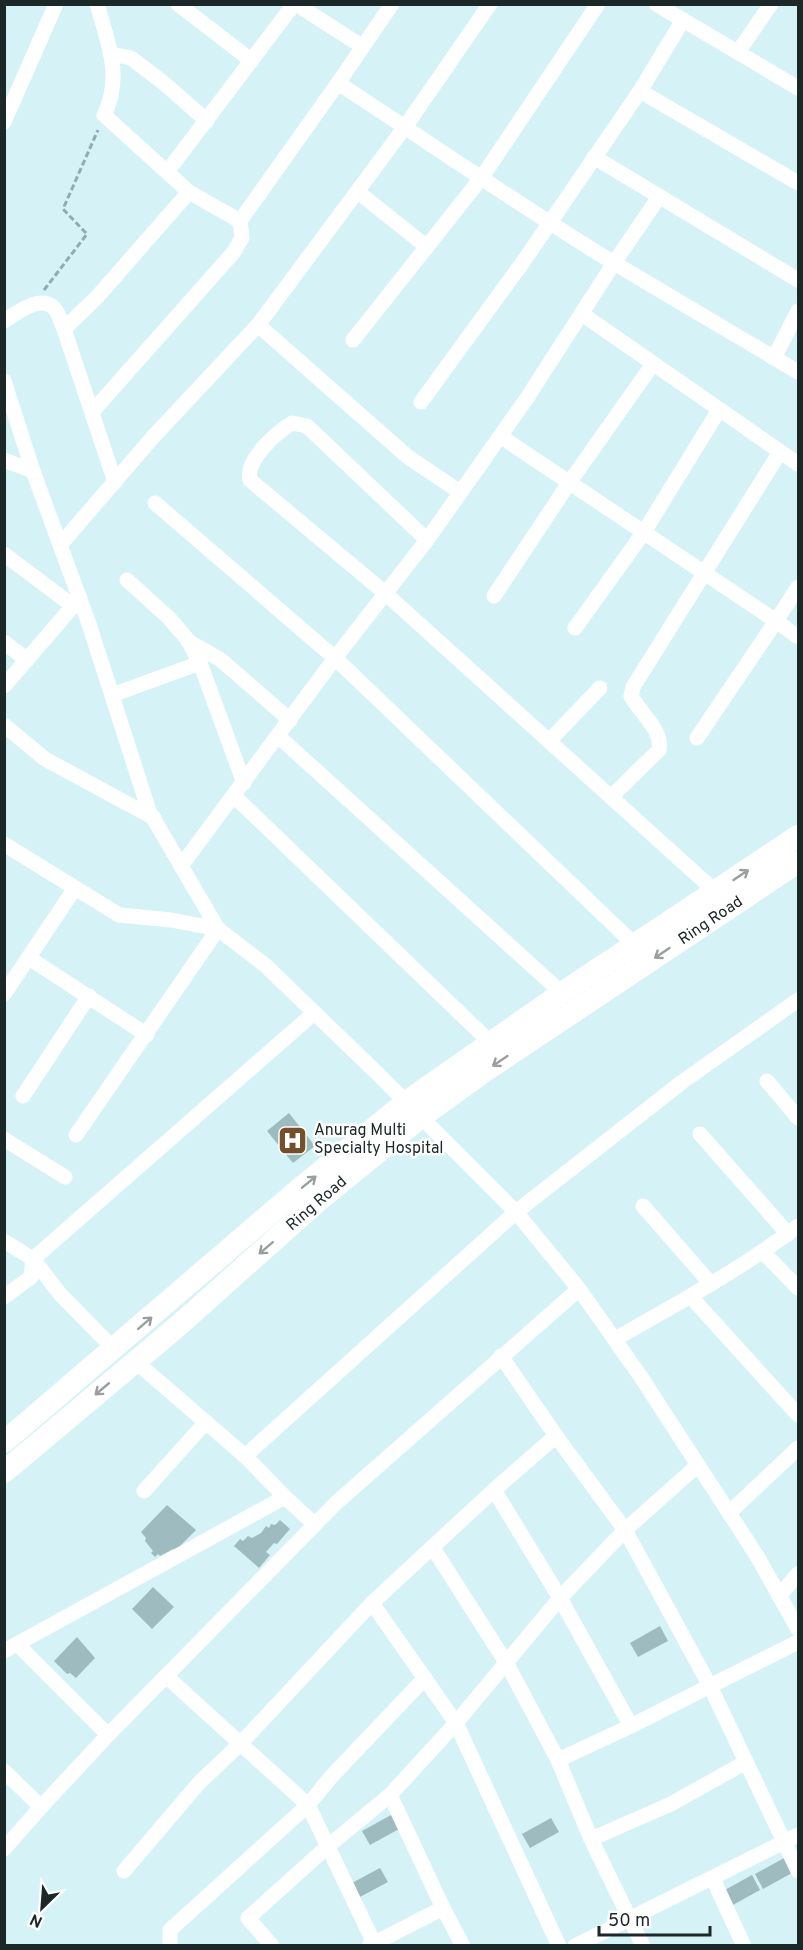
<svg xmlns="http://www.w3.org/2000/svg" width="803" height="1950" viewBox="0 0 803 1950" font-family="Overpass,sans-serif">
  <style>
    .building { fill: #9ebbbf }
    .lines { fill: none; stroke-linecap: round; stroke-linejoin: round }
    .path { stroke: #94abae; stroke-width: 3; stroke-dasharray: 6 3; stroke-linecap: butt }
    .minor { stroke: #fff; stroke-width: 15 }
    .highway { stroke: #fff; stroke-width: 22 }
    .oneway { stroke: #999e9e }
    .labels { text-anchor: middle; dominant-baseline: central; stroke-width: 5; stroke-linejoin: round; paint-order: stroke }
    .street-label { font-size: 16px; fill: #1c2728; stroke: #fff }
    .poi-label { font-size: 16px; fill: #1c2728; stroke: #fff; text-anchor: start }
  </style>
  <rect width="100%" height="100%" fill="#d5f3f7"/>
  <!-- building -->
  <g class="building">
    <path d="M289,1113L315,1146L293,1163L267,1131Z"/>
    <path d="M167,1505L196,1530L176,1550L173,1549L160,1556L158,1554L155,1557L151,1553L153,1551L145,1541L146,1538L141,1532Z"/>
    <path d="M280,1520L290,1529L277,1544L274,1543L266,1552L270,1555L259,1568L234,1546L240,1539L243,1541L248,1536L252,1538L261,1533L266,1526L269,1528L271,1524L275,1525Z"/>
    <path d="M153,1587L174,1607L152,1629L132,1609Z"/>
    <path d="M660,1626L668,1641L638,1657L630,1643Z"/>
    <path d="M77,1637L95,1658L76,1678L70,1673L67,1674L54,1661Z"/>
    <path d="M391,1815L399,1829L370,1845L362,1831Z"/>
    <path d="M551,1818L559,1832L530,1848L522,1834Z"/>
    <path d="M784,1858L792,1873L763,1889L755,1874Z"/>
    <path d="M380,1868L388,1882L358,1898L350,1884Z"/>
    <path d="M752,1875L760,1890L731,1906L723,1891Z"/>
  </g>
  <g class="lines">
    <!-- path -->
    <path class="path" d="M44,290L87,234L63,209L98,130"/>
    <!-- minor -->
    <g class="minor">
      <path d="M178,4L252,61"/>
      <path d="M296,4L363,47"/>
      <path d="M656,4L798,88"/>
      <path d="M738,52L771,4"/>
      <path d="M111,54L131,58L165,84L207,121"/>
      <path d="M338,83L392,4"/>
      <path d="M640,91L798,183"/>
      <path d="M4,122L56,4"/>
      <path d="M594,157L798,280"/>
      <path d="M167,172L294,4"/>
      <path d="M358,192L427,247"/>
      <path d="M659,197L614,263L798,372"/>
      <path d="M582,314L798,464"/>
      <path d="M4,321C17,313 39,295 53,307C59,312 61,323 64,329L98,296L189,192L104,115C123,77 108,43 97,4"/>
      <path d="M258,325L405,127L490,4"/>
      <path d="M64,329L115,482"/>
      <path d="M353,340L482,177L598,4"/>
      <path d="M774,358L798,311"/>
      <path d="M4,381L33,471L89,624L149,811L218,929L265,965L380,1076L516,1212L579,1289L641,1377L757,1556L798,1629"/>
      <path d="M421,402L523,262L640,91L683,20"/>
      <path d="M92,412L233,253L242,238L240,221"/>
      <path d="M500,436L776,621L697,738"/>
      <path d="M4,460L33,471"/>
      <path d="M155,503L335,658L635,945"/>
      <path d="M427,540L307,426L292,423C276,433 245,460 250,480L385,593L716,892"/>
      <path d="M60,545L153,437L258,325L408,457L460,492"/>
      <path d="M4,554L73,606"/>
      <path d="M127,580L168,617L188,640L200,663L244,783"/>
      <path d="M798,587L776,621L798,637"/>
      <path d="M494,596L569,483L653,364"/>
      <path d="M575,628L644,532L719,410"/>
      <path d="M188,641L221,660L290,720"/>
      <path d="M4,642L27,660"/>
      <path d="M4,686L80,598"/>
      <path d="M112,695L200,663"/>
      <path d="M4,725L45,759L154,818"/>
      <path d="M278,736L562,993"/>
      <path d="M549,741L600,688"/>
      <path d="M234,796L491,1043"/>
      <path d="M611,797L659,750C663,730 640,713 631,696L633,687L780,452"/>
      <path d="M4,844L119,915L171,920L218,929"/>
      <path d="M181,866L335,658L427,540L527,398L614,263C520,206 430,143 338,83L240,221L189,192"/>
      <path d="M29,958L147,1035"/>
      <path d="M4,994L75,888"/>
      <path d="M767,1081L798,1118"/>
      <path d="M23,1096L89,996"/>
      <path d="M700,1134L788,1234"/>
      <path d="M76,1135L218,929"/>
      <path d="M4,1139L65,1177"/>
      <path d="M643,1206L711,1284"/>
      <path d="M4,1241L33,1259L314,1013"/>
      <path d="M763,1252L798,1288"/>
      <path d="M33,1259L60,1294L114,1349"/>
      <path d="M4,1297L31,1277L33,1259"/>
      <path d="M691,1297L798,1415"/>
      <path d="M615,1339C677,1304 741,1269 798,1226"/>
      <path d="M501,1356L556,1436L625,1530L710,1686L798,1642"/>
      <path d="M135,1361L245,1456L285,1497L314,1524"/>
      <path d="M556,1436L494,1490L560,1598L631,1726L710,1686L798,1871"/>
      <path d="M245,1456L516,1212L682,1082L798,1000"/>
      <path d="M144,1491L206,1422"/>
      <path d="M729,1513L798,1448"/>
      <path d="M433,1548L507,1664L558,1760L591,1839"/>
      <path d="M779,1596L798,1574"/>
      <path d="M372,1603L456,1723L559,1946"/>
      <path d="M17,1644L108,1735"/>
      <path d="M4,1651L285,1497"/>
      <path d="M166,1676L308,1805L374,1943"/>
      <path d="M558,1760L631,1726"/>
      <path d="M4,1771L41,1807"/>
      <path d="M390,1795L443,1908"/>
      <path d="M4,1849L41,1807L108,1735L336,1503L579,1289"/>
      <path d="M124,1871L199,1783L241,1743L372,1603L494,1490"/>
      <path d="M713,1879L744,1946"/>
      <path d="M170,1946V1930L308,1805L331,1777L425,1678"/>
      <path d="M272,1946L248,1918L327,1847L390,1795L456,1723L560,1598L625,1530L698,1465"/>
      <path d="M369,1946L443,1908L463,1946"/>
      <path d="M575,1946L798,1835"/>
      <path d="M643,1946L591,1839L671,1804L746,1762"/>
    </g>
    <!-- highway -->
    <g class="highway">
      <path d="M4,1442L298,1190L406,1102L562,993L798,836"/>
      <path d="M4,1472L178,1326L318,1201L421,1117L485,1071L798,862"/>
    </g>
  </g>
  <!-- one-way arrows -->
  <defs><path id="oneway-shaft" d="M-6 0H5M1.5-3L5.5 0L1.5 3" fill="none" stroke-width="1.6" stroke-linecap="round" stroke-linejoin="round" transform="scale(1.5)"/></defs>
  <g class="oneway">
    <use href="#oneway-shaft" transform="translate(741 875) rotate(-34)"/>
    <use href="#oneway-shaft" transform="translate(662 953) rotate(146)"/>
    <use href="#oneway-shaft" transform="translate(500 1061) rotate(146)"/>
    <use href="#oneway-shaft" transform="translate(309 1182) rotate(-39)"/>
    <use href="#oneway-shaft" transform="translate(266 1248) rotate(139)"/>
    <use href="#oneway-shaft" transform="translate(145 1323) rotate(-41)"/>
    <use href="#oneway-shaft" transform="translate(102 1389) rotate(140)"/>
  </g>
  <!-- icons -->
  <defs>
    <symbol id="hospital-square" viewBox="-11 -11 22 22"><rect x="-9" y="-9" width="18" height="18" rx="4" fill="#744f2a" stroke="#fff"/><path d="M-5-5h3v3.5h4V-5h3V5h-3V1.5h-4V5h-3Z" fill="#fff"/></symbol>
  </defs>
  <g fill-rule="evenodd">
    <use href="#hospital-square" x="276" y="1124" width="33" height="33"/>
  </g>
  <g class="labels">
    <!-- street labels -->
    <g class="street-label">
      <text transform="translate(711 921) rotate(-34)">Ring Road</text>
      <text transform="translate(317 1204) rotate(-41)">Ring Road</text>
    </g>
    <!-- poi labels -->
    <g class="poi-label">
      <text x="314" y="1131">Anurag Multi<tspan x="314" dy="18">Specialty Hospital</tspan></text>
    </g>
  </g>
  <!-- border -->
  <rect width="803" height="1950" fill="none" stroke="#1c2728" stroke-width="12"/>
  <!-- north arrow -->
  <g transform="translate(42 1908) rotate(205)" stroke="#ffffff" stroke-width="4.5" paint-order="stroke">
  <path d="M0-4.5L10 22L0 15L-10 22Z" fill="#1c2728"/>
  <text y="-9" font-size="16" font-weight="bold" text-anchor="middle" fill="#1c2728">N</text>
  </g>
  <!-- scale -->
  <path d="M599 1926v9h111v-9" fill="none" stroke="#1c2728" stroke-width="3"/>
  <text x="608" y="1926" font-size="18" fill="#1c2728" stroke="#ffffff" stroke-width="4.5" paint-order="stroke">50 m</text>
</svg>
